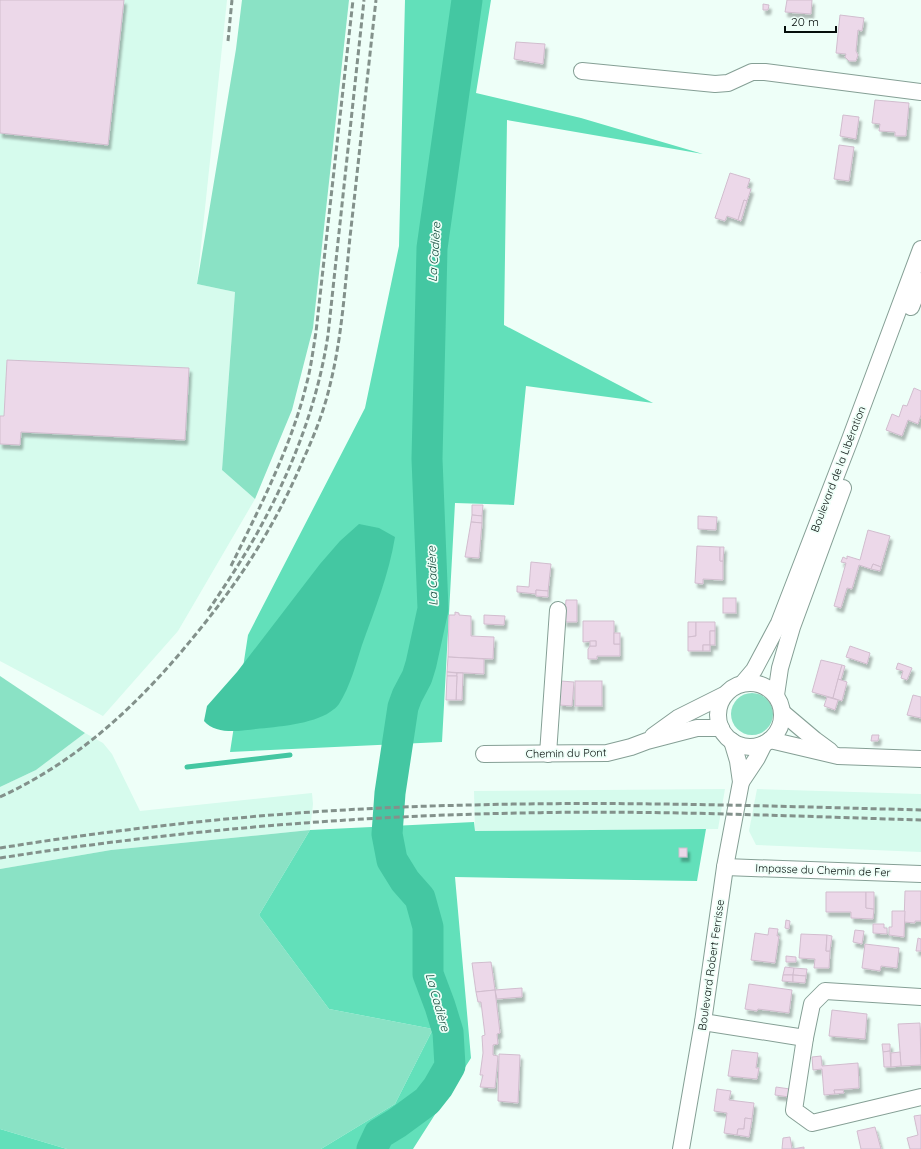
<svg xmlns="http://www.w3.org/2000/svg" width="921" height="1149" viewBox="0 0 921 1149" font-family="Quicksand,sans-serif">
  <style>
    .built { fill: #d6fbed }
    .green { fill: #8ae2c5 }
    .forest { fill: #62e0ba }
    .water { fill: #44c7a2 }
    .lines { fill: none; stroke-linecap: round; stroke-linejoin: round }
    .stream { stroke: #44c7a2; stroke-width: 5 }
    .river { stroke: #44c7a2; stroke-width: 31 }
    .building { fill: #ecd8e9; stroke: #d1bdce; filter: url(#shadow) }
    .minor-casing { stroke: #859f95; stroke-width: 18 }
    .minor { stroke: #fff; stroke-width: 16 }
    .rail { stroke: #83918b; stroke-width: 3; stroke-dasharray: 6 3; stroke-linecap: butt }
    .labels { text-anchor: middle; dominant-baseline: central; stroke-width: 3.5; stroke-linejoin: round; paint-order: stroke }
    .street-label { font-size: 11px; fill: #050e0b; stroke: #eefff8 }
    .water-label { font-size: 12px; font-style: italic; fill: #12493a; stroke: #eefff8 }
  </style>
  <defs>
    <filter id="shadow"><feDropShadow dx="2.5" dy="4.5" stdDeviation="1" flood-color="#0004"/></filter>
  </defs>
  <rect width="100%" height="100%" fill="#eefff8"/>
  <!-- built -->
  <g class="built">
    <path d="M0,0H227L197,284L235,292L222,470L255,499L178,631L103,716L0,661Z"/>
    <path d="M85,733L103,743L112,754L140,811L312,793L313,804L310,830L111,850L0,869V787L36,770Z"/>
    <path d="M725,789L718,829L475,831L474,791Z"/>
    <path d="M757,789L921,794V852L756,845L749,831Z"/>
  </g>
  <!-- green -->
  <g class="green">
    <path d="M242,0H349L313,328L292,410L255,499L222,470L235,292L197,284L236,49Z"/>
    <path d="M0,676L85,733L36,770L0,787Z"/>
    <circle cx="752" cy="714" r="21"/>
    <path d="M310,830L259,915L329,1009L433,1029L395,1104L321,1149H67L0,1129V869L111,850Z"/>
  </g>
  <!-- forest -->
  <g class="forest">
    <path d="M405,0H491L476,93L581,118L703,154L507,120L504,325L653,403L526,386L514,505L455,503L442,742L230,752L248,635L365,408L399,246Z"/>
    <path d="M474,822L475,831L706,829L697,881L455,877L471,1058L413,1149H321L395,1104L433,1029L329,1009L259,915L310,830Z"/>
    <path d="M0,1129L67,1149H0Z"/>
  </g>
  <!-- water -->
  <path class="water" d="M359,524L379,528L395,537C389,574 375,609 362,645C356,664 350,687 339,704C337,707 333,710 330,712C313,724 276,727 256,729C240,731 216,735 204,721L207,706L237,672L320,564L340,541Z"/>
  <g class="lines">
    <!-- stream -->
    <path class="stream" d="M187,767L290,755"/>
    <!-- river -->
    <path class="river" d="M372,1149L379,1134L397,1123L427,1101L438,1087L450,1066L448,1032L440,1006L428,974V927L420,898L405,881L392,860L387,834L390,793L403,707L407,696L417,677L421,664L433,609L427,459L432,248L467,0"/>
  </g>
  <!-- building -->
  <g class="building">
    <path d="M0,0H124L108,145L0,133Z"/>
    <path d="M787,0H812L811,14L785,12Z"/>
    <path d="M763,4L769,5L768,10H763Z"/>
    <path d="M840,15L864,18L862,31L858,30L856,51L858,55L856,61H849L845,57L846,54L836,53Z"/>
    <path d="M516,42L545,44L543,64L514,59Z"/>
    <path d="M875,100L909,103L906,136H895V132L879,131L880,124L872,123Z"/>
    <path d="M843,115L859,117L856,139L840,136Z"/>
    <path d="M839,145L854,147L849,181L834,179Z"/>
    <path d="M730,173L750,179L747,188L751,189L747,201L744,200L738,220L727,216L725,221L715,218Z"/>
    <path d="M744,200L747,201L741,221L738,220Z"/>
    <path d="M7,360L189,368L185,440L21,432L20,445L0,444V416H4Z"/>
    <path d="M914,388L921,391V415L918,424L908,420L902,436L886,430L892,414L899,417L903,405L907,406Z"/>
    <path d="M472,505H483L482,516L472,515Z"/>
    <path d="M472,515L482,516V523L471,522Z"/>
    <path d="M698,516L717,517L716,530L698,529Z"/>
    <path d="M471,522L482,523L479,558L465,557Z"/>
    <path d="M868,530L890,536L881,567L873,564L871,569L859,565L852,589L847,588L841,608L834,606L846,563L841,562L843,557L847,559V556L860,560Z"/>
    <path d="M697,546L720,547V561H723V580L703,579V584L695,583Z"/>
    <path d="M720,547H724L723,561H720Z"/>
    <path d="M531,562L551,564L548,591L536,590V594L517,592V586L529,587Z"/>
    <path d="M873,564L881,567L880,571L871,569Z"/>
    <path d="M536,590L548,591V597L536,596Z"/>
    <rect x="723" y="598" width="13" height="15"/>
    <path d="M566,600H577V622H564Z"/>
    <path d="M455,612L459,613V615L471,616V636L494,637L493,659L448,657L449,615H455Z"/>
    <path d="M484,615L505,616L504,625L484,624Z"/>
    <path d="M583,621H614V644H620V656H597V659H588V649L590,646H596V641L583,642Z"/>
    <path d="M688,622H696V636L688,637Z"/>
    <path d="M696,622H715V631H710V645H703V651H688V637L696,636Z"/>
    <rect x="710" y="631" width="5" height="14"/>
    <rect x="614" y="633" width="6" height="11"/>
    <rect x="590" y="641" width="6" height="5"/>
    <rect x="703" y="645" width="7" height="6"/>
    <path d="M850,646L870,653L867,664L846,657Z"/>
    <path d="M448,657L484,659V674L447,672Z"/>
    <path d="M821,660L842,665L833,698L812,692Z"/>
    <path d="M898,663L912,668L907,680L901,678L903,671L896,669Z"/>
    <path d="M842,665L845,666L841,680L838,679Z"/>
    <path d="M447,672L457,673V676H447Z"/>
    <path d="M457,673H463L462,700H456Z"/>
    <path d="M447,676H457L456,700H446Z"/>
    <path d="M838,679L847,682L842,701L833,698Z"/>
    <path d="M561,681L574,682L572,706L559,705Z"/>
    <rect x="575" y="681" width="27" height="25"/>
    <path d="M913,695L921,697V718L907,715Z"/>
    <path d="M827,697L838,700L835,710L824,706Z"/>
    <path d="M872,735H879L878,741H871Z"/>
    <rect x="679" y="848" width="8" height="9"/>
    <path d="M905,891H921V921H915V923L904,922Z"/>
    <path d="M826,892H866V908L874,909L873,919L851,918V912H826Z"/>
    <path d="M866,892H874V909L866,908Z"/>
    <path d="M892,911H905L904,937L889,935V927H892Z"/>
    <path d="M786,920L790,921L789,929L785,928Z"/>
    <path d="M873,924H884V928H887V934L873,933Z"/>
    <path d="M769,928L778,929L777,936H779L775,963L751,960L755,933L768,935Z"/>
    <path d="M855,930L864,931L862,944L853,942Z"/>
    <path d="M801,934L827,935L826,951H830L829,968H814L815,959L799,958Z"/>
    <path d="M827,935L832,936L830,951H826Z"/>
    <path d="M918,938L921,939V951H916Z"/>
    <path d="M865,944L899,948L897,968L881,966L880,971L862,968Z"/>
    <path d="M786,956L796,957V962H786Z"/>
    <path d="M491,962L495,990L476,992L472,963Z"/>
    <path d="M785,967L794,968L793,975H783Z"/>
    <path d="M794,968L807,969L806,976L793,975Z"/>
    <path d="M783,975H793V982L782,981Z"/>
    <path d="M793,975L806,976L805,983L793,982Z"/>
    <path d="M749,984L792,990L789,1013L758,1009L757,1011L745,1009Z"/>
    <path d="M522,988V997L497,999L495,990Z"/>
    <path d="M495,990L500,1033L497,1034L498,1044L493,1045V1055L498,1056L495,1088L480,1087L483,1075H480L483,1053L482,1036L485,1035L481,1002H478L476,992Z"/>
    <path d="M832,1010L867,1014L865,1039L829,1036Z"/>
    <path d="M920,1023L921,1065L901,1066L898,1024Z"/>
    <path d="M882,1044H890V1051L883,1052Z"/>
    <path d="M732,1050L758,1053L756,1068H759L757,1079L728,1076Z"/>
    <path d="M890,1051L891,1067H884L883,1052Z"/>
    <path d="M900,1052L901,1066L891,1067V1053Z"/>
    <path d="M499,1054L520,1055L518,1103L498,1101Z"/>
    <path d="M821,1056L822,1066L858,1063L859,1088L834,1090L835,1094L824,1095L822,1069L813,1070L812,1057Z"/>
    <path d="M776,1087L790,1089L789,1097L775,1095Z"/>
    <path d="M717,1089L731,1091L729,1100L754,1103L752,1119L745,1118L744,1129H738L737,1135L724,1133L727,1113L714,1111Z"/>
    <path d="M834,1090H843L844,1093L835,1094Z"/>
    <path d="M921,1115V1149H910L907,1138L918,1135L914,1116Z"/>
    <path d="M745,1118L752,1119L749,1137L737,1135L738,1129H744Z"/>
    <path d="M875,1127L881,1149H861L857,1131Z"/>
    <path d="M790,1137L792,1149L804,1147V1149H782L783,1138Z"/>
  </g>
  <g class="lines">
    <defs>
      <g id="minor">
        <path d="M582,71L715,84L728,83L752,72H765L921,92"/>
        <path d="M911,307L921,281"/>
        <circle cx="750" cy="715" r="32"/>
        <path d="M743,683L754,670L779,623L849,442L921,249"/>
        <path d="M776,695L780,668L792,627L843,488"/>
        <path d="M783,713L815,740L830,751"/>
        <path d="M653,736L678,718L724,695"/>
        <path d="M770,740L838,756L921,759"/>
        <path d="M484,754L607,753L631,747L647,741L697,728H721"/>
        <path d="M548,754L558,610"/>
        <path d="M741,782L757,758L764,744"/>
        <path d="M725,867L921,874"/>
        <path d="M921,997L825,991L812,1004L805,1038L794,1110L812,1123L921,1097"/>
        <path d="M703,1022L805,1038"/>
        <path d="M681,1149L703,1022L725,867L741,782L738,761L732,741"/>
      </g>
    </defs>
    <!-- minor casing -->
    <use href="#minor" class="minor-casing"/>
    <!-- minor -->
    <use href="#minor" class="minor"/>
    <!-- rail -->
    <g class="rail">
      <path d="M228,41L232,0"/>
      <path d="M231,566C259,509 291,447 306,386C311,368 313,350 316,332L353,0"/>
      <path d="M208,611C226,584 245,556 261,526C293,467 318,402 328,335L364,0"/>
      <path d="M0,797C80,760 141,702 196,634C241,579 275,526 303,460C314,436 324,411 330,385C342,337 345,286 350,237C359,158 367,79 376,0"/>
      <path d="M0,848C155,823 314,808 471,805C621,801 771,806 921,810"/>
      <path d="M0,858C173,831 347,816 522,813C655,810 788,816 921,820"/>
    </g>
  </g>
  <g class="labels">
    <!-- street labels -->
    <g class="street-label">
      <text transform="translate(838 469) rotate(-69)">Boulevard de la Libération</text>
      <text transform="translate(566 753) rotate(-1)">Chemin du Pont</text>
      <text transform="translate(823 870) rotate(2)">Impasse du Chemin de Fer</text>
      <text transform="translate(711 965) rotate(-82)">Boulevard Robert Ferrisse</text>
    </g>
    <!-- water labels -->
    <g class="water-label">
      <text transform="translate(434 252) rotate(-86)">La Cadière</text>
      <text transform="translate(432 576) rotate(-92)">La Cadière</text>
      <text transform="translate(438 1002) rotate(74)">La Cadière</text>
    </g>
  </g>
  <!-- scale -->
  <path d="M785 26v6h51v-6" fill="none" stroke="#050e0b" stroke-width="2"/>
  <text x="791" y="26" font-size="12" fill="#050e0b" stroke="#eefff8" stroke-width="3" paint-order="stroke">20 m</text>
</svg>
